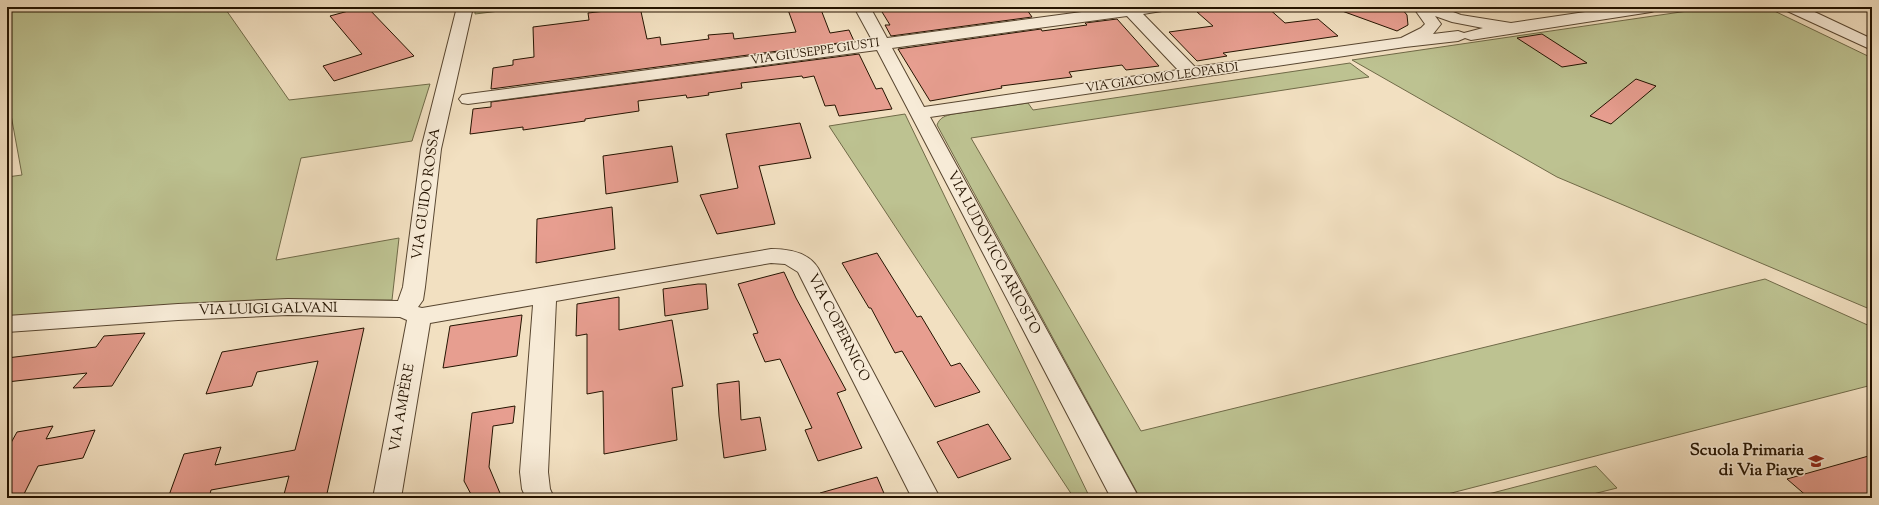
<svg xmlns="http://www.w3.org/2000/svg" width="1879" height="505" viewBox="0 0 1879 505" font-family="'Sorts Mill Goudy',serif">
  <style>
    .green { fill: #bdc291; stroke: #706a48 }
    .building { fill: #e79e90; stroke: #241300 }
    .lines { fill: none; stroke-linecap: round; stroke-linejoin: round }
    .minor-casing { stroke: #584630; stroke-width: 2 }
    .minor { fill: #f7ebd7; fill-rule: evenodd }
    .labels { text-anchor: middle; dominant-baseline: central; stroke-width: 3; stroke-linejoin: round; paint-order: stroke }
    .far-street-label { font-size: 12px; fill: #241300; stroke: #f7ebd7 }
    .street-label { font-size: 14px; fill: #241300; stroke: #f7ebd7 }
    .near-poi-label { font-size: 17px; font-weight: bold; fill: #241300; stroke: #f7ebd7; text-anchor: end }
  </style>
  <rect width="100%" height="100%" fill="#f2e0c1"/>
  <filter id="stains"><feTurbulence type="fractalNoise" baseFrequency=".005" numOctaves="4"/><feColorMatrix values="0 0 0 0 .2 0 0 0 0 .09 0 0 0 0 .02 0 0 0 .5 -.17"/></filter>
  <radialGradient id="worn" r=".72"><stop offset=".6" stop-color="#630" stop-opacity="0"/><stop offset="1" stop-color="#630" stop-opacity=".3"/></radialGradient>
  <!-- green -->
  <g class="green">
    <path d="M7,7H224L289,100L430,84L412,141L301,158L276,260L399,238L392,300H287L7,317V177L22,175L7,93Z"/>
    <path d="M475,7H532L475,14Z"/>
    <path d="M1715,7H1766L1872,58V310L1557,177L1352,60Z"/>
    <path d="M1350,63L1369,77L971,138L1141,431L1765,279L1872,327V385L1432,498H1140L937,125C940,117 945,116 953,114L1028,103L1033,110Z"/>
    <path d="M905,114L1090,498H1074L829,126Z"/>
    <path d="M1596,466L1617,488L1577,498H1473Z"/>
  </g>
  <!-- building -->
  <g class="building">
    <path d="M363,7H367L414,56L334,81L323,66L362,54L330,16Z"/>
    <path d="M640,7L647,39L660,37L661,45L709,39L708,35L733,33L734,39L796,32L787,7H820L830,33L849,30L854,41L491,89L493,68L513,65V60L534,57L533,27L589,20L588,13Z"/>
    <path d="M879,7H1025L1032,17L891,36L885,25H890Z"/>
    <path d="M1230,7H1267L1285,23L1318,19L1338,36L1223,53L1227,56L1197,61L1169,32L1213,26L1197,12Z"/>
    <path d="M1343,9H1402L1407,15L1408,25L1397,31L1342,11Z"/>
    <path d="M1117,19L1159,66L1126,70L1122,65L1069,72L1072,77L1001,86L1002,88L930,101L898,49L1041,29L1042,31L1087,25L1085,23Z"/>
    <path d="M1542,34L1587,63L1562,67L1517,38Z"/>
    <path d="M859,54L876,89L882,88L892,109L839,116L835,105L825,106L814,76L803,78L802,76L741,83L742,88L708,93L709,95L687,98L686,95L638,101L639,111L585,119V121L523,130V127L470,134L473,109L491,107V102Z"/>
    <path d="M1636,79L1656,86L1611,124L1590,116Z"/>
    <path d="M800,123L811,158L759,166L775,224L717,234L700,195L738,188L726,134Z"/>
    <path d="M672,146L678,182L606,194L603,156Z"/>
    <path d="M612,207L615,249L536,263L537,219Z"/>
    <path d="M877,253L917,317L921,316L951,366L960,363L980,392L935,407L902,351L895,353L871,308H869L842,263Z"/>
    <path d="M784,272L796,298L846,390L837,393L862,448L818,461L805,430L812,428L780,359L765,362L753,334L758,333L738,284Z"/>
    <path d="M698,284H706L708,309L665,316L663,289Z"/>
    <path d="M619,297V330L672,320L683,386L672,388L677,440L604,454L603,391L587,394V334L576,336L577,304Z"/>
    <path d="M522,315L517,356L443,368L450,326Z"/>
    <path d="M364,328L326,498H283L289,476L211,490L209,498H168L184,454L221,447L215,465L295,450L318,361L257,372L252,386L206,394L222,352Z"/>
    <path d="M145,333L112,386L73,388L87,373L7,382V358L96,347L104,336Z"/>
    <path d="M739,381L741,420L760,417L766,450L724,458L719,416L717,384Z"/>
    <path d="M515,406L513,423L493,426L489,467L502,498H473L464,481L472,413Z"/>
    <path d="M988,424L1011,459L958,478L937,442Z"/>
    <path d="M53,426L46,439L95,430L83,458L38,466L22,498H7V450L17,432Z"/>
    <path d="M1872,455V498H1809L1787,479Z"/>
    <path d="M877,477L886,498H820V493Z"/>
  </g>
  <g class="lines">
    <defs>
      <g id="minor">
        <path d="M457,7H473L441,149L425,287L423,300L418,307L422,308L771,249C789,249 808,252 818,268L940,498H912L798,272L785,264L771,263L556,301L548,472L550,489L554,498H526L522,489L520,472L533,305L430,323L401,498H373L407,320L400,317L288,315L178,320L7,332V316L178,304L288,299L398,301L403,287L421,149Z"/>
        <path d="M854,7H870L887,38L1119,7H1170L1168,10L1143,14L1195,67L1401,38L1421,28L1425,24L1413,7H1440L1461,15L1511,23L1619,7H1659L1657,10L1651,12L1471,40L1465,38L1458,41L1405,47L930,117L1139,498H1111L877,50L468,104L462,103L459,99L462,95L468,94L872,40ZM1127,16L1178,70L924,107L892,48ZM1435,16L1452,22L1483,28L1464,33L1458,31L1433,34L1441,24Z"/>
        <path d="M1783,7H1804L1872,39V50L1785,10Z"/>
      </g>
    </defs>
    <!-- minor casing -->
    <use href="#minor" class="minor-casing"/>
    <!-- minor -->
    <use href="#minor" class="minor"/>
  </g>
  <!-- icons -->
  <defs>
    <symbol id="school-bare" viewBox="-9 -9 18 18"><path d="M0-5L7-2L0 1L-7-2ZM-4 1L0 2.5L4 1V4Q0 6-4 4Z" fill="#8f2418" stroke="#f7ebd7" stroke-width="2.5" paint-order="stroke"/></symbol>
  </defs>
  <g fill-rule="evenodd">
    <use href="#school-bare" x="1805" y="450" width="22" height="22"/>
  </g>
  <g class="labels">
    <!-- far-street labels -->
    <g class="far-street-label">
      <text transform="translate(815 52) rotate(-8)">VIA GIUSEPPE GIUSTI</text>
      <text transform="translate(1162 78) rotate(-8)">VIA GIACOMO LEOPARDI</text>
    </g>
    <!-- street labels -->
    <g class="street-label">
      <text transform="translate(427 194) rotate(-82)">VIA GUIDO ROSSA</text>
      <text transform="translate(993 253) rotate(62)">VIA LUDOVICO ARIOSTO</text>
      <text transform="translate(268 310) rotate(-1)">VIA LUIGI GALVANI</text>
      <text transform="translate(838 328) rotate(63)">VIA COPERNICO</text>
      <text transform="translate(403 408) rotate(-80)">VIA AMPÈRE</text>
    </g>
    <!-- near-poi labels -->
    <g class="near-poi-label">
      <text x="1804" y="451">Scuola Primaria<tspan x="1804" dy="20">di Via Piave</tspan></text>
    </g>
  </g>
  <!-- margin -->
  <rect width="1879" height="505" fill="none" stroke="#f2e0c1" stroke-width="24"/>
  <rect x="8" y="8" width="1863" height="489" fill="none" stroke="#241300" stroke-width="2"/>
  <rect x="12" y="12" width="1855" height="481" fill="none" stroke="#241300"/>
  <rect width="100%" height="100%" filter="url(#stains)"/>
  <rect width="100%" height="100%" fill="url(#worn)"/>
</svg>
